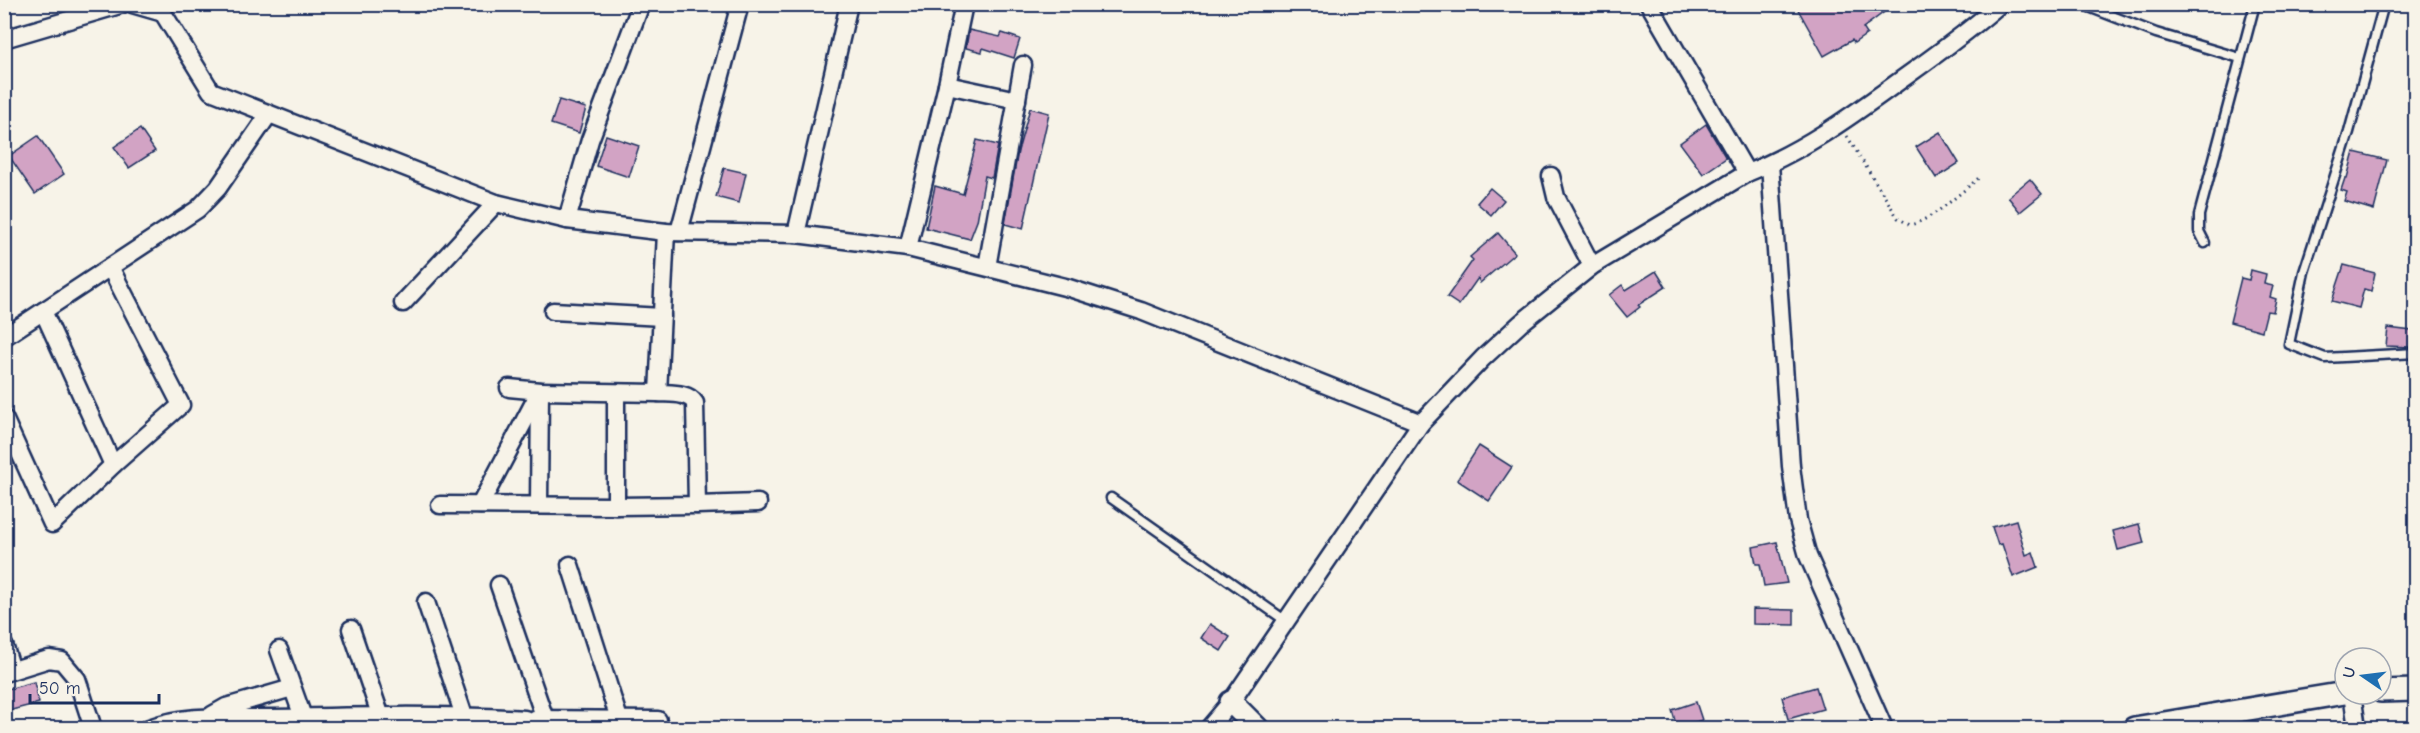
<svg xmlns="http://www.w3.org/2000/svg" width="2420" height="733" viewBox="0 0 2420 733" font-family="'Comic Neue',sans-serif">
  <style>
    .building { fill: #d2a3c4; stroke: #1b2f5e; stroke-width: 1.5 }
    .lines { fill: none; stroke-linecap: round; stroke-linejoin: round }
    .service-casing { stroke: #1b2f5e; stroke-width: 13 }
    .minor-casing { stroke: #1b2f5e; stroke-width: 21 }
    .tertiary-casing { stroke: #1b2f5e; stroke-width: 26 }
    .path { stroke: #1b2f5e; stroke-width: 3; stroke-dasharray: 1.5 4.5; stroke-linecap: butt }
    .service { stroke: #f7f3e8; stroke-width: 8 }
    .minor { stroke: #f7f3e8; stroke-width: 16 }
    .tertiary { stroke: #f7f3e8; stroke-width: 21 }
  </style>
  <rect width="100%" height="100%" fill="#f7f3e8"/>
  <filter id="ink" filterUnits="userSpaceOnUse"><feTurbulence type="fractalNoise" baseFrequency=".0167" numOctaves="2"/><feDisplacementMap in="SourceGraphic" scale="12" xChannelSelector="R" yChannelSelector="G"/><feConvolveMatrix kernelMatrix="1 2 1 2 8 2 1 2 1" color-interpolation-filters="sRGB"/></filter>
  <g filter="url(#ink)">
    <!-- building -->
    <g class="building">
      <path d="M1795,4H1895L1863,28L1867,34L1854,43L1852,40L1824,56Z"/>
      <path d="M969,30L1000,37L1002,33L1020,39L1014,58L983,48L982,52L966,48Z"/>
      <path d="M559,100L586,108L579,133L551,124Z"/>
      <path d="M1030,108L1049,113L1023,229L1005,224L1018,151Z"/>
      <path d="M1706,124L1726,158L1703,174L1680,143Z"/>
      <path d="M140,129L155,151L129,168L114,147Z"/>
      <path d="M1940,132L1959,163L1936,178L1916,147Z"/>
      <path d="M606,135L639,146L629,177L596,166Z"/>
      <path d="M38,136L64,174L35,194L9,156Z"/>
      <path d="M977,140L998,145L992,178L985,176L977,221L970,239L926,228L935,186L963,194Z"/>
      <path d="M2354,152L2387,160L2374,210L2344,201L2347,192L2341,190L2345,178H2347Z"/>
      <path d="M724,168L746,173L739,203L716,197Z"/>
      <path d="M2030,179L2042,194L2020,212L2008,197Z"/>
      <path d="M1490,188L1504,200L1491,215L1477,203Z"/>
      <path d="M1498,233L1515,253L1480,283L1478,278L1459,305L1447,297L1473,260L1470,257Z"/>
      <path d="M2344,265L2375,273L2371,291L2364,289L2359,308L2332,301Z"/>
      <path d="M2251,270L2266,274L2264,284L2273,286L2270,297L2276,299L2273,312L2267,311L2262,331L2230,322L2241,278L2249,280Z"/>
      <path d="M1656,271L1666,287L1638,305L1640,307L1627,317L1609,295L1622,285L1626,290Z"/>
      <path d="M2388,328L2412,331L2411,347L2386,346Z"/>
      <path d="M1479,446L1512,467L1489,501L1457,480Z"/>
      <path d="M2016,520L2026,555L2033,552L2038,567L2013,577L2002,544L1998,545L1992,527Z"/>
      <path d="M2139,524L2144,543L2118,550L2113,531Z"/>
      <path d="M1777,542L1787,583L1764,586L1760,564H1756L1753,547Z"/>
      <path d="M1753,609L1794,610V625L1753,624Z"/>
      <path d="M1210,624L1230,637L1221,651L1201,638Z"/>
      <path d="M34,682L39,703L4,712V690Z"/>
      <path d="M1816,687L1823,709L1788,719L1782,697Z"/>
      <path d="M1696,702L1702,720L1677,728L1672,710Z"/>
    </g>
    <g class="lines">
      <defs>
        <g id="service">
          <path d="M2081,4L2156,33L2240,58"/>
          <path d="M2384,4L2349,132L2304,272L2289,344L2325,358L2416,353"/>
          <path d="M2205,243L2199,231V215L2255,4"/>
          <path d="M1111,498L1286,621"/>
        </g>
        <g id="minor">
          <path d="M132,4L163,13L211,91L496,203L567,220L666,232L796,234L908,248L1069,288L1141,311L1421,423"/>
          <path d="M1649,4L1747,173"/>
          <path d="M4,39L123,4"/>
          <path d="M947,85L1017,100"/>
          <path d="M1770,164L1791,466L1798,520L1808,556L1884,728"/>
          <path d="M1551,176L1556,197L1592,266"/>
          <path d="M567,220L590,140L641,4"/>
          <path d="M679,232L740,4"/>
          <path d="M796,234L849,4"/>
          <path d="M908,248L947,85L964,4"/>
          <path d="M987,267L1023,65"/>
          <path d="M403,303L496,203"/>
          <path d="M43,311L113,465"/>
          <path d="M553,311L662,317"/>
          <path d="M4,337L198,209L218,188L269,114"/>
          <path d="M509,388L540,391L539,504"/>
          <path d="M616,393V506L697,505L695,403C688,392 671,394 658,393"/>
          <path d="M4,418L52,524L113,465L181,405L110,267"/>
          <path d="M440,505L616,506"/>
          <path d="M480,505L540,391L658,393L666,232"/>
          <path d="M697,505L758,503"/>
          <path d="M570,565L619,719"/>
          <path d="M499,585L545,719"/>
          <path d="M426,602L464,716"/>
          <path d="M351,629L381,717"/>
          <path d="M4,645L12,670"/>
          <path d="M279,650L303,717"/>
          <path d="M4,673L49,659L62,661L77,679L93,728"/>
          <path d="M2352,694L2357,728"/>
          <path d="M212,715L226,707L292,688"/>
          <path d="M534,719L658,720"/>
          <path d="M149,728C190,712 230,719 272,718C356,716 440,714 525,719V728"/>
          <path d="M1209,728L1231,702L1421,423L1483,358L1521,323L1592,266L1747,173C1801,152 1847,119 1894,85C1930,59 1966,34 2000,4"/>
        </g>
        <g id="tertiary">
          <path d="M2381,691L2416,690"/>
          <path d="M1231,702L1257,728"/>
          <path d="M2134,728L2345,693"/>
        </g>
      </defs>
      <!-- service casing -->
      <use href="#service" class="service-casing"/>
      <!-- minor casing -->
      <use href="#minor" class="minor-casing"/>
      <!-- tertiary casing -->
      <use href="#tertiary" class="tertiary-casing"/>
      <!-- path -->
      <path class="path" d="M1847,136L1898,218L1910,225C1934,219 1961,192 1980,177"/>
      <!-- service -->
      <use href="#service" class="service"/>
      <!-- minor -->
      <use href="#minor" class="minor"/>
      <!-- tertiary -->
      <use href="#tertiary" class="tertiary"/>
    </g>
  </g>
  <!-- margin -->
  <rect width="2420" height="733" fill="none" stroke="#f7f3e8" stroke-width="24"/>
  <rect x="12" y="12" width="2396" height="709" fill="none" stroke="#1b2f5e" stroke-width="2" filter="url(#ink)"/>
  <!-- north arrow -->
  <g transform="translate(2363 676) rotate(284)"><circle r="28" fill="#f7f3e8" stroke="#9fa5b1" stroke-width="1.5"/>
  <path d="M0-4.5L10 22L0 15L-10 22Z" fill="#1f6fb2"/>
  <text y="-9" font-size="16" font-weight="bold" text-anchor="middle" fill="#1b2f5e">U</text>
  </g>
  <!-- scale -->
  <path d="M30 694v9h129v-9" fill="none" stroke="#1b2f5e" stroke-width="3"/>
  <text x="39" y="694" font-size="18" fill="#1b2f5e" stroke="#f7f3e8" stroke-width="4.5" paint-order="stroke">50 m</text>
</svg>
